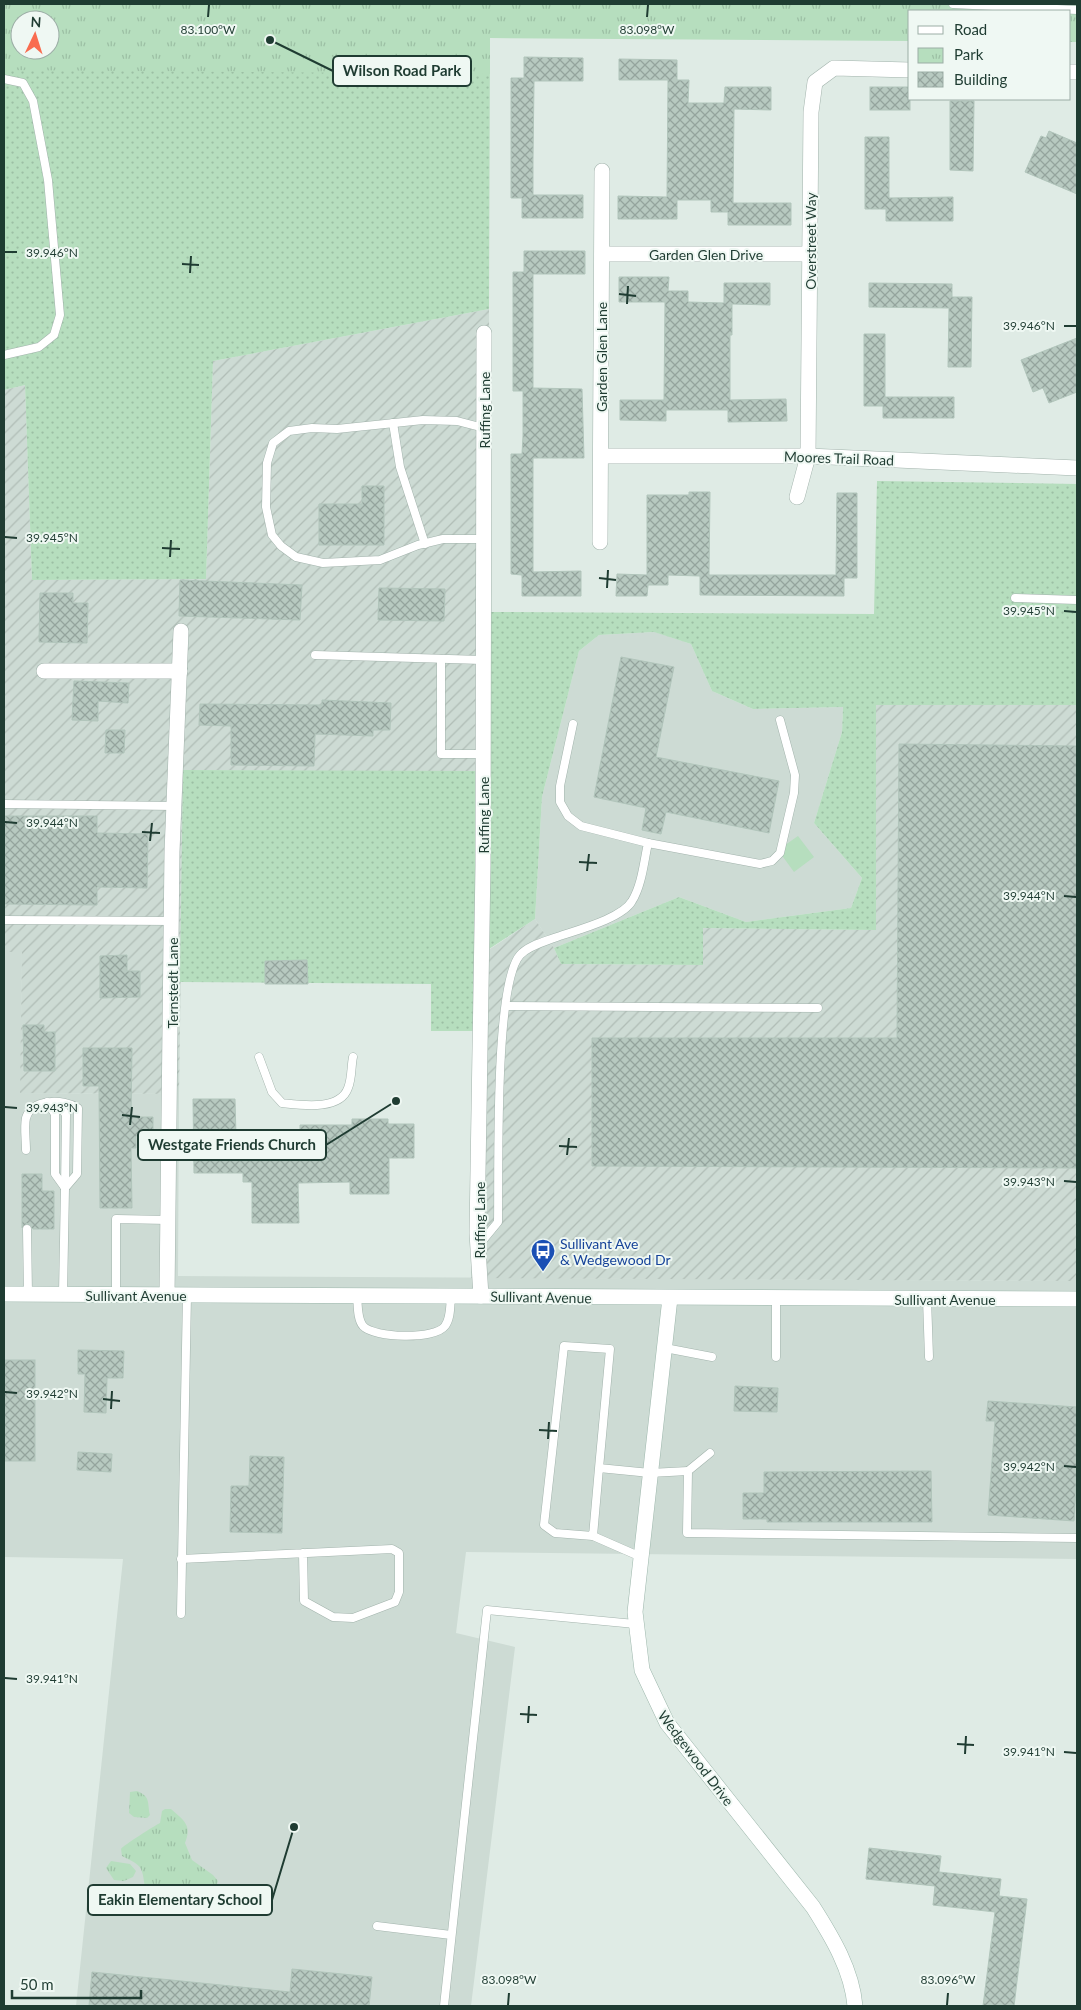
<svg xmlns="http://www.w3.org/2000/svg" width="1081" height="2010" viewBox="0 0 1081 2010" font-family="Lato,sans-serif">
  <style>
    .built { fill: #cddbd4 }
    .industrial { fill: url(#industrial-furrows) }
    .grass { fill: url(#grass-dots); fill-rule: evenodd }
    .park { fill: url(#park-tufts); fill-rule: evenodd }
    .garden { fill: #b6debe }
    .building { fill: url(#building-cross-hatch); stroke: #b1c5bb }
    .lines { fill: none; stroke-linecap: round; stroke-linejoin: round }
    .lane-casing { stroke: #a2b3ac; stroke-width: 9 }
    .street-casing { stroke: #a2b3ac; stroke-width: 16 }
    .secondary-casing { stroke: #9db7ac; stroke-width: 16 }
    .lane { stroke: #fff; stroke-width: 8 }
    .street { stroke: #fff; stroke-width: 15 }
    .secondary { stroke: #fff; stroke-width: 15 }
    .ticks { fill: none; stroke: #1f3c32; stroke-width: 2 }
    .labels { text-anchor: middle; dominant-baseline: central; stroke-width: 4; stroke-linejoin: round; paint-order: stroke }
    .street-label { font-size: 14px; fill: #1f3c32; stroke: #eff8f3 }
    .transit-label { font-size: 14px; fill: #164399; stroke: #eff8f3; text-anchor: start }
    .ticks-label { font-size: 12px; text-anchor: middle; fill: #1f3c32; stroke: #eff8f3; stroke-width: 4; stroke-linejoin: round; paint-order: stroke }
    .leader { fill: none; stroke: #1f3c32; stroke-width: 2 }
    .callout-dot { fill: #1f3c32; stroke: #eff8f3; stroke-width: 2 }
    .callout { fill: #eff8f3; stroke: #1f3c32; stroke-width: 2 }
    .callout-label { font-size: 15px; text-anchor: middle; font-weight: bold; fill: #1f3c32 }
  </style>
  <defs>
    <pattern id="industrial-furrows" width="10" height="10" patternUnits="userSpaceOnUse" patternTransform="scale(1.25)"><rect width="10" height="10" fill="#cddbd4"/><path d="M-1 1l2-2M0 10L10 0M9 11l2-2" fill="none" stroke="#b0bdb6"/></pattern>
    <pattern id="grass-dots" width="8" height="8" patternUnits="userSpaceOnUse" patternTransform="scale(1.25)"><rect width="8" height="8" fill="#b6debe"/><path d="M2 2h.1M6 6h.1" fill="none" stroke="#9cbfa4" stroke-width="1.8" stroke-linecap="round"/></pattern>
    <pattern id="park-tufts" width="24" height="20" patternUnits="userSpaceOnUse" patternTransform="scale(1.25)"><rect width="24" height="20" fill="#b6debe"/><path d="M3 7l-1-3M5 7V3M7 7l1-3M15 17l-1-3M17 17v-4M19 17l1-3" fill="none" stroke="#9cbfa4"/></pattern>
    <pattern id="building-cross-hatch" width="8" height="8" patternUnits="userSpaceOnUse" patternTransform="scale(1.25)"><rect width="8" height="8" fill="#b7c9c0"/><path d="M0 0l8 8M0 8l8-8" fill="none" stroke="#94a49d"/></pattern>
  </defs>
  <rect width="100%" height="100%" fill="#dfebe5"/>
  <!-- built -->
  <g class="built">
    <path d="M655,632L691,644L712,691L753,709L843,707L842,732L814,823L862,878L851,908L746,922L679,897L554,948L535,919L542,797L579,651L599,635Z"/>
    <path d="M4,952H22L21,1093L179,1094L178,1276L1077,1281V1559L466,1552L456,1633L515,1647L471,2006H76L123,1559L4,1557Z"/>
  </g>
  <!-- industrial -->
  <g class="industrial">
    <path d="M489,309L492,772L184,770L179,1094L20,1093L22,952H4V390L25,385L32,580L206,579L213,361Z"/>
    <path d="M876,704L1077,705V1281L471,1278L473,1031L476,948L490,949L535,919L554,948L561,964L703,965V928L876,930Z"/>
  </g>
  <!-- grass -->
  <g class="grass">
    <path d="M4,4H1077V16L1070,11H910L490,38L489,309L213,361L206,579L32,580L25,385L4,390ZM20,20H50V50H20Z"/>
    <path d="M877,481L1077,484V705H876V930L703,928V965L561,964L554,948L679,897L746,922L851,908L862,878L814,823L842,732L843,707L753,709L712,691L691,644L654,632L599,635L579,651L542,797L535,919L489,949L491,612L874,614Z"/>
    <path d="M183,770L476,771L478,889L473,1031H431V984L180,982Z"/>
  </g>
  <!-- park -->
  <g class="park">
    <path d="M4,4H1077V42H1070V11H910V41L490,38V74L4,70ZM20,20H50V50H20Z"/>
    <path d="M137,1791C151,1797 147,1802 150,1815L147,1818L134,1817L129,1813L130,1792Z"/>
    <path d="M165,1809H171C185,1821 192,1826 185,1843L192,1860L213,1875L218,1881L213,1895L145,1888C142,1864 141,1866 122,1856L121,1849C124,1845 154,1826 160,1823L162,1811Z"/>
    <path d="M111,1861L130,1864L136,1871L133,1877L124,1881L114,1880L106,1868Z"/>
  </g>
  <!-- garden -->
  <path class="garden" d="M798,836L814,857L794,872L778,850Z"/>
  <!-- building -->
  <g class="building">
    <path d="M524,57L583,58V81H534L533,159V195H583V218H522V198H511V78H524Z"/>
    <path d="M619,59L677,60V80H689L688,103H724L725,87H771V110L734,109L733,203H791V225H728V212H711V200H677V219H618V196L667,197L668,80H619Z"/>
    <rect x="870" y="87" width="40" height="23"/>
    <path d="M950,101H974L973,171L950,170Z"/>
    <path d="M1049,131L1077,143V194L1025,172L1041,136L1046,138Z"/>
    <path d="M865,137H889V198L953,197V221H886V209H865Z"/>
    <path d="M524,251H585V274H533V388L582,389L584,458H533V572L581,571V596H522V575L511,574V454H522L523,436V391H513V272H524Z"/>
    <path d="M619,277H669L668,291H688V302L724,303V283H770V305L732,304V335H730V400L786,399L787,421L728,422V410H666V421L620,420V400H664L665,302H619Z"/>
    <path d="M869,283L952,284V297H972L971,367H948L949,308L869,307Z"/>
    <path d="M864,334H885V397H954V418H883V406H864Z"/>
    <path d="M1077,338V392L1049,403L1043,388L1033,392L1021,360Z"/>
    <path d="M362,486H384V545H319V504H362Z"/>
    <path d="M689,492H710L709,575H836L837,493H857V578H844V596L700,595V576L668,575V585H648L647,596H616L617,574L647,575V495H689Z"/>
    <path d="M180,580L302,585L300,620L179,616Z"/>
    <path d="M379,588L445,589L444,621L378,620Z"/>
    <path d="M40,593H73V603H88L87,643L39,642Z"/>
    <path d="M621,657L674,667L656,757L779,781L769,833L666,812L661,834L642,830L646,808L594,797Z"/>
    <path d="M74,681L129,683L128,703L98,701V721L72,720Z"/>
    <path d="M322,700L391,703L390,730H373V736L315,734L314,766L231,765V726L199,725L200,704L322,705Z"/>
    <path d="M106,730H125L124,753H105Z"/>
    <path d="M899,744L1077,746V1168L592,1166V1038H897Z"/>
    <path d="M4,816H97V833L148,834L147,888L97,887V905L4,904Z"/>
    <path d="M127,955V971H140V997L100,998V956Z"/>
    <path d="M307,960L308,984H265V961Z"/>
    <path d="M23,1025H44V1032H55V1071H24Z"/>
    <path d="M83,1048H132L131,1117H153V1136H136V1148H131L132,1208H100L99,1086H83Z"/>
    <path d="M193,1099H235L236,1137H300V1125H352V1119H388V1124H414V1158H389V1194H350V1182L298,1183L299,1223H252V1182H243V1173H194Z"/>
    <path d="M22,1174H42V1191H54V1229H33L27,1223L22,1228Z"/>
    <path d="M78,1350L124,1351L123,1378H107L106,1413L84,1412L85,1374H78Z"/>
    <rect x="4" y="1360" width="31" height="101"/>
    <path d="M735,1386L778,1388L777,1412L734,1411Z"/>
    <path d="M988,1401L1077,1407V1471L1074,1521L988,1515L995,1421H986Z"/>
    <path d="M78,1452L112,1454L111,1472L77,1470Z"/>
    <path d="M250,1456L284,1457L282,1533L230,1532L231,1486H249Z"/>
    <path d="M931,1471L932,1522H767V1519H743V1493H764V1472Z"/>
    <path d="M869,1848L941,1856L939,1872L1001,1879L999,1896L1027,1899L1014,2006H983L995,1912L933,1905L935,1886L866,1879Z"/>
    <path d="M292,1969L372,1977L369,2006H89L92,1972L290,1992Z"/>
  </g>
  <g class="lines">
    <defs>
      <g id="lane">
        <path d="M953,4L1077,10"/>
        <path d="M4,79L23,83L33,101L48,180L60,315L54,335L39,347L4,355"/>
        <path d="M393,423L400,467L425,544"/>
        <path d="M483,539H443L418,545L380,560L323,563L296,557L281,546L272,535L266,507L267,463L273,443L289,431L312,428L337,429L423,420L457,421L484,428"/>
        <path d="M1015,598L1077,600"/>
        <path d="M315,655L482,660"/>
        <path d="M441,659V754H483"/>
        <path d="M4,804L175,806"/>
        <path d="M648,843L760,864L772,861L780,853L794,793L795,775L780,720"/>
        <path d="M4,920L172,921"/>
        <path d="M506,1006L818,1008"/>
        <path d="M259,1057L272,1092L282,1103C301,1105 340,1111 348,1088C352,1079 351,1066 353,1057"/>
        <path d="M47,1102L55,1114V1174L65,1188L63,1294"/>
        <path d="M53,1105L62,1108L66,1115L65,1188"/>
        <path d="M26,1150C26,1140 24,1127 26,1118C32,1098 64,1099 78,1108L77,1174L65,1188"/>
        <path d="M27,1229L28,1294"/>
        <path d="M479,1245L498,1222C499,1175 494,984 520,955C528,946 543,942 554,938C573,931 622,919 632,901C642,885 644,861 648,843L581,826L568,816L560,802V786L573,724"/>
        <path d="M116,1295V1219L168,1220"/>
        <path d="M357,1296C358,1305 357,1319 363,1326C374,1338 435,1340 445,1326C451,1318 450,1306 451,1296"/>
        <path d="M776,1298V1357"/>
        <path d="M927,1299L929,1357"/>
        <path d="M665,1348L712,1357"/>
        <path d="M599,1468L593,1536L555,1533L544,1525L564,1346L610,1349L599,1468L650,1473L688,1471L687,1533L1077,1538"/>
        <path d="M688,1471L710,1453"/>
        <path d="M593,1536L641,1557"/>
        <path d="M181,1559L392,1549L399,1553V1592L395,1602L353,1618L333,1617L304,1601L303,1553"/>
        <path d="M181,1614L187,1295"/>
        <path d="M377,1926L451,1935"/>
        <path d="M444,2006L487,1610L635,1624"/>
      </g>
      <g id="street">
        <path d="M1070,72H1077"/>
        <path d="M602,254H810"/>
        <path d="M601,456H808L1077,468"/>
        <path d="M797,497L808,456L811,112L815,82L834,68L910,70"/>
        <path d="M600,542L602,171"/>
        <path d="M44,671H180"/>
        <path d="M167,1295L172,852L181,631"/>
        <path d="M481,1296L477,1233L483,865L484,333"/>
      </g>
      <g id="secondary">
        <path d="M4,1294L1077,1299"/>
        <path d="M670,1298L635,1612L642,1670L667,1723L813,1907C832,1937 852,1970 855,2006"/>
      </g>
    </defs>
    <!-- lane casing -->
    <use href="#lane" class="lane-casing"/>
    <!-- street casing -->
    <use href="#street" class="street-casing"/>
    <!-- secondary casing -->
    <use href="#secondary" class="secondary-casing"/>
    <!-- lane -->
    <use href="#lane" class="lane"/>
    <!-- street -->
    <use href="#street" class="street"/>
    <!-- secondary -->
    <use href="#secondary" class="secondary"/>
  </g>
  <!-- ticks -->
  <path class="ticks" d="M208,17L209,5M647,17L648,5M5,252H17M182,264L199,265M190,273L191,256M619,294L636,296M627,304L628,286M1064,326H1076M5,537L17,538M162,548L180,549M170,557L171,540M599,578L616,580M607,588L608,570M1064,611L1076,612M5,822L17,823M142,832L160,833M150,841L152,823M579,862L597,863M587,871L589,854M1064,896L1076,897M5,1107L17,1108M122,1115L140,1117M130,1125L132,1107M559,1146L577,1147M567,1155L569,1138M1064,1181L1076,1182M5,1392L17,1393M103,1399L120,1401M111,1409L112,1391M539,1430L557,1431M548,1439L549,1422M1064,1466L1076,1467M5,1678L17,1679M520,1714L537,1715M528,1723L529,1706M957,1744L974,1745M1064,1752L1076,1753M965,1754L966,1736M508,2005L509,1993M947,2005L948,1993"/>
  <!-- icons -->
  <defs>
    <symbol id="bus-pin" viewBox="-11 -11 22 30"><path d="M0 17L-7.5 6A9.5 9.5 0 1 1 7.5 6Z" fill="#1a4fb4" stroke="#eff8f3"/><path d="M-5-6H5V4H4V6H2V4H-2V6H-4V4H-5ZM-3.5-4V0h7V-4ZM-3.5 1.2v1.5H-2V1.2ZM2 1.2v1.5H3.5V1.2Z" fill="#fff"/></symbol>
  </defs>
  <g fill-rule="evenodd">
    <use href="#bus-pin" x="529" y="1237" width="28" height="38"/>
  </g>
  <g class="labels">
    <!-- street labels -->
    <g class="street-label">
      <text transform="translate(810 241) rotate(-90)">Overstreet Way</text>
      <text x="706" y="254">Garden Glen Drive</text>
      <text transform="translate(601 357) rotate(-90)">Garden Glen Lane</text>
      <text transform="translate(484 410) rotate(-90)">Ruffing Lane</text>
      <text transform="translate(839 458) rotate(2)">Moores Trail Road</text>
      <text transform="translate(483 815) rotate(-90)">Ruffing Lane</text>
      <text transform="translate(172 983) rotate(-90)">Ternstedt Lane</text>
      <text transform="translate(479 1220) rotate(-90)">Ruffing Lane</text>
      <text x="136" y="1295">Sullivant Avenue</text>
      <text transform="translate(541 1297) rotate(1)">Sullivant Avenue</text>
      <text x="945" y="1299">Sullivant Avenue</text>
      <text transform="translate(696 1758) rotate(53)">Wedgewood Drive</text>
    </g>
    <!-- transit labels -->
    <g class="transit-label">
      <text x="560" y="1243">Sullivant Ave<tspan x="560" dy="16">&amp; Wedgewood Dr</tspan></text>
    </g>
  </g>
  <g class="ticks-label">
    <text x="208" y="34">83.100°W</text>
    <text x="647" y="34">83.098°W</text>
    <text x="52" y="257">39.946°N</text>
    <text x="1029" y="330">39.946°N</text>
    <text x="52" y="542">39.945°N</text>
    <text x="1029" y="615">39.945°N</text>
    <text x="52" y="827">39.944°N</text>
    <text x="1029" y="900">39.944°N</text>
    <text x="52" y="1112">39.943°N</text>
    <text x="1029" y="1186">39.943°N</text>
    <text x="52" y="1398">39.942°N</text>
    <text x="1029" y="1471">39.942°N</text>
    <text x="52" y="1683">39.941°N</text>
    <text x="1029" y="1756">39.941°N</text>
    <text x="509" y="1984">83.098°W</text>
    <text x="948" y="1984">83.096°W</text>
  </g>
  <!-- callouts -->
  <path class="leader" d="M270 40L333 71M396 1101L326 1145M294 1827L272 1900"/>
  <g class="callout-dot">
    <circle cx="270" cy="40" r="5"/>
    <circle cx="396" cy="1101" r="5"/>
    <circle cx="294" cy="1827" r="5"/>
  </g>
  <g class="callout">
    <rect x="333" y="56" width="138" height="30" rx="5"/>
    <rect x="138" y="1130" width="188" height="30" rx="5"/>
    <rect x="88" y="1885" width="184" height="30" rx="5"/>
  </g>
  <g class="callout-label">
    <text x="402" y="76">Wilson Road Park</text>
    <text x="232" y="1150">Westgate Friends Church</text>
    <text x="180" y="1905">Eakin Elementary School</text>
  </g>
  <!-- border -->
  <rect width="1081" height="2010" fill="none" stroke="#1f3c32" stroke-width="10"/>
  <!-- legend -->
  <rect x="908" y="10" width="162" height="90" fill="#eff8f3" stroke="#9cada6"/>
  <rect x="918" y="26" width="25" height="8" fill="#ffffff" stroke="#9cada6"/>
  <text x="954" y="35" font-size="15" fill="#1f3c32">Road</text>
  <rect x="918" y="48" width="25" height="15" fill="url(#park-tufts)" stroke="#9cada6"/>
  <text x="954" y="60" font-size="15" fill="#1f3c32">Park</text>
  <rect x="918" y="72" width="25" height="15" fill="url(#building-cross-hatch)" stroke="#9cada6"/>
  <text x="954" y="85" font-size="15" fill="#1f3c32">Building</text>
  <!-- north arrow -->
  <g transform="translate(35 35) rotate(4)"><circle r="24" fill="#eff8f3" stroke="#9cada6"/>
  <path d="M0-4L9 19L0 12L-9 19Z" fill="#f96c4f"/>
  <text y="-8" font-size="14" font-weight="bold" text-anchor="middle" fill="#1f3c32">N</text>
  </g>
  <!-- scale -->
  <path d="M12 1990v8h129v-8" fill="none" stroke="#1f3c32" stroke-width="2.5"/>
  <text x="20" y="1990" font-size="15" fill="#1f3c32" stroke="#eff8f3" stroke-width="4" paint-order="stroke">50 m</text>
</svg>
